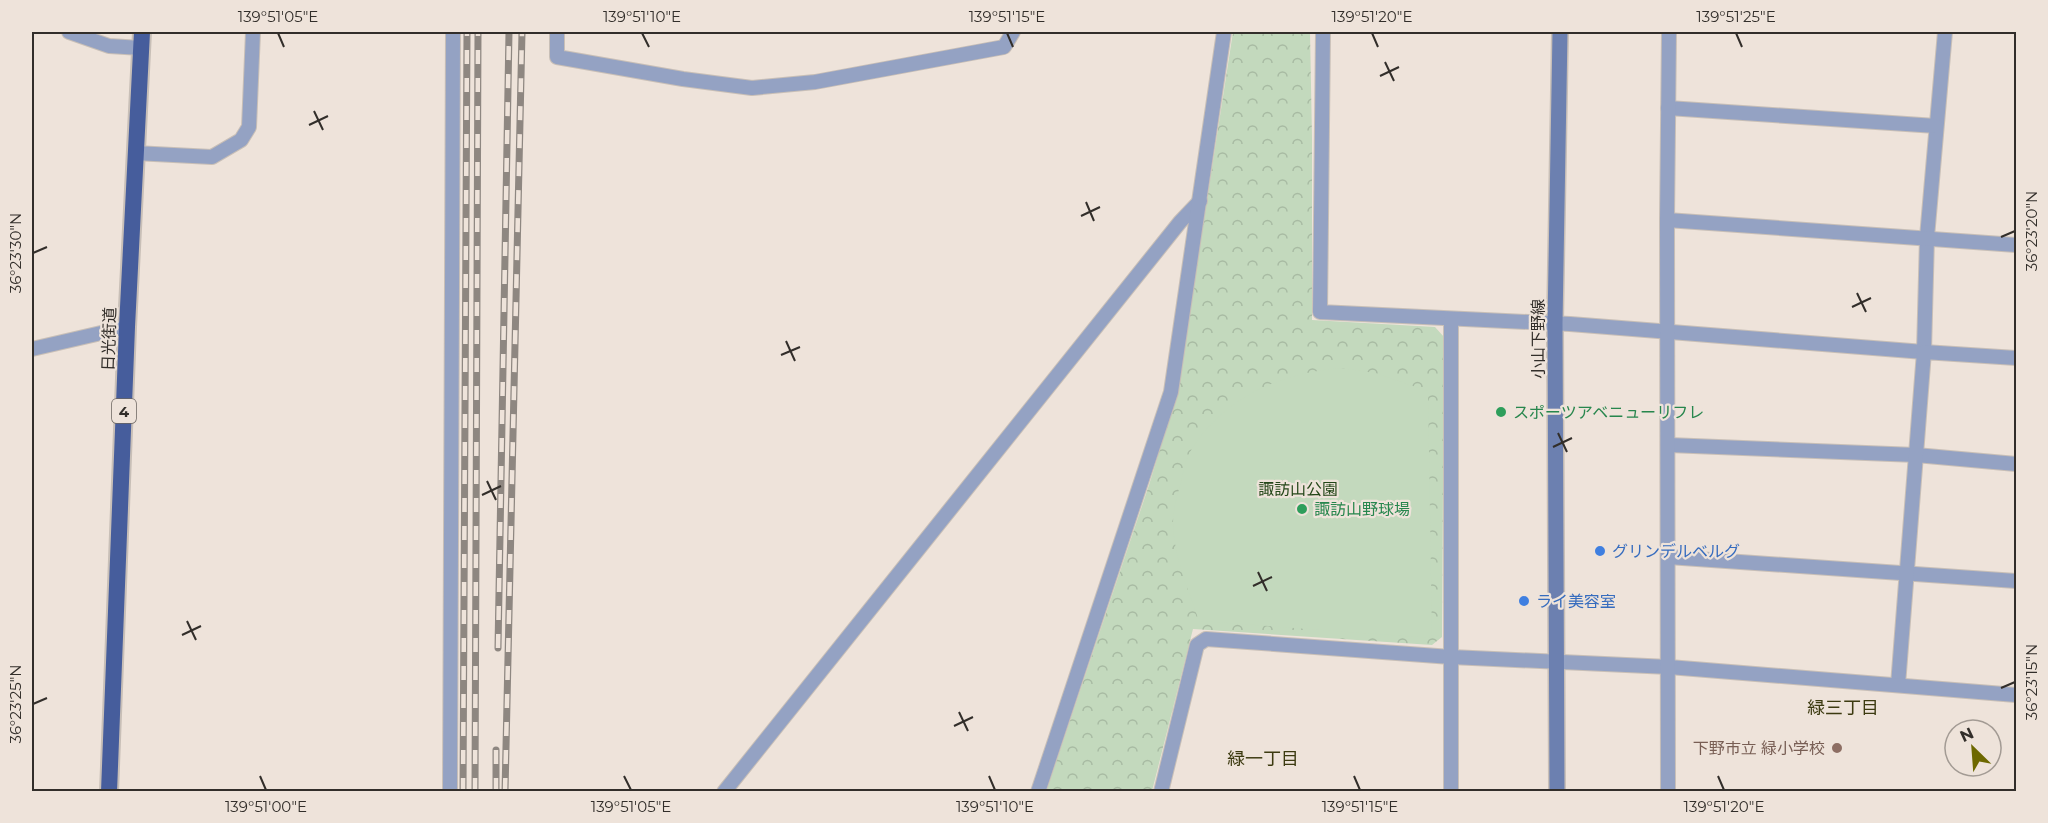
<svg xmlns="http://www.w3.org/2000/svg" width="2048" height="823" viewBox="0 0 2048 823" font-family="Montserrat,'Noto Sans JP',sans-serif">
  <style>
    .park { fill: url(#park-crowns) }
    .garden { fill: #c3d9bd }
    .lines { fill: none; stroke-linecap: round; stroke-linejoin: round }
    .minor-casing { stroke: #c8bfb7; stroke-width: 16 }
    .secondary-casing { stroke: #c8bfb7; stroke-width: 18 }
    .trunk-casing { stroke: #c8bfb7; stroke-width: 20 }
    .minor { stroke: #94a2c3; stroke-width: 14 }
    .secondary { stroke: #6c80b0; stroke-width: 15 }
    .trunk { stroke: #465d9c; stroke-width: 16 }
    .rail-casing { stroke: #8e8781; stroke-width: 7 }
    .rail { stroke: #eee3da; stroke-width: 4.5; stroke-dasharray: 14; stroke-linecap: butt }
    .ticks { fill: none; stroke: #322e2a; stroke-width: 2 }
    .leisure-dot { fill: #2e9e5b; stroke: #eee3da; stroke-width: 2 }
    .shop-dot { fill: #3f7fe0; stroke: #eee3da; stroke-width: 2 }
    .education-dot { fill: #8d6e63; stroke: #eee3da; stroke-width: 2 }
    .labels { text-anchor: middle; dominant-baseline: central; stroke-width: 4.5; stroke-linejoin: round; paint-order: stroke }
    .shield { fill: #eee3da; stroke: #6a645f; stroke-width: 1.5 }
    .shield-label { font-size: 15px; font-weight: bold; fill: #322e2a }
    .street-label { font-size: 16px; fill: #322e2a; stroke: #eee3da }
    .leisure-label { font-size: 16px; fill: #27864d; stroke: #eee3da; text-anchor: start }
    .park-label { font-size: 16px; fill: #244719; stroke: #eee3da }
    .shop-label { font-size: 16px; fill: #366cbe; stroke: #eee3da; text-anchor: start }
    .education-label { font-size: 16px; fill: #785e54; stroke: #eee3da; text-anchor: end }
    .neighbourhood-label { font-size: 18px; fill: #3c3a10; stroke: #eee3da }
    .neatline { fill: none; stroke: #322e2a; stroke-width: 2 }
    .ticks-label { font-size: 15px; text-anchor: middle; fill: #322e2a }
  </style>
  <defs>
    <pattern id="park-crowns" width="20" height="18" patternUnits="userSpaceOnUse" patternTransform="scale(1.5)"><rect width="20" height="18" fill="#c3d9bd"/><path d="M2 6a3 3 0 1 1 6 0M12 15a3 3 0 1 1 6 0" fill="none" stroke="#a8bba3"/></pattern>
  </defs>
  <rect width="100%" height="100%" fill="#eee3da"/>
  <!-- park -->
  <path class="park" d="M1233,32H1310L1312,138V320L1435,327L1444,337L1442,637L1432,645L1193,629L1152,791L1046,792L1149,485L1177,393Z"/>
  <!-- garden -->
  <path class="garden" d="M1341,368L1375,373L1428,391L1432,638L1199,621C1188,588 1174,558 1173,523C1173,510 1177,495 1181,483C1183,473 1185,461 1190,452C1223,398 1279,373 1341,368Z"/>
  <g class="lines">
    <defs>
      <g id="minor">
        <path d="M69,32L109,46L141,48"/>
        <path d="M557,32V57L683,79L752,88L815,82L1004,47L1013,32"/>
        <path d="M1323,32L1320,312L1570,324L1924,352L1927,237L1945,32"/>
        <path d="M1668,108L1936,126"/>
        <path d="M135,153L212,157L241,140L249,127L253,32"/>
        <path d="M1667,220L2016,245"/>
        <path d="M32,349L127,327"/>
        <path d="M1669,445L1916,455L2016,464"/>
        <path d="M1668,557L2016,581"/>
        <path d="M1898,685L1924,352L2016,358"/>
        <path d="M450,792L453,32"/>
        <path d="M724,792L1180,222L1200,201"/>
        <path d="M1038,792L1171,392L1224,32"/>
        <path d="M1161,792L1197,645L1206,639L1451,657L1669,667L2016,695"/>
        <path d="M1451,792V319"/>
        <path d="M1668,792L1667,220L1669,32"/>
      </g>
      <path id="secondary" d="M1557,792L1555,323L1560,32"/>
      <path id="trunk" d="M109,792L127,327L142,32"/>
    </defs>
    <!-- minor casing -->
    <use href="#minor" class="minor-casing"/>
    <!-- secondary casing -->
    <use href="#secondary" class="secondary-casing"/>
    <!-- trunk casing -->
    <use href="#trunk" class="trunk-casing"/>
    <!-- minor -->
    <use href="#minor" class="minor"/>
    <!-- secondary -->
    <use href="#secondary" class="secondary"/>
    <!-- trunk -->
    <use href="#trunk" class="trunk"/>
    <defs>
      <g id="rail">
        <path d="M498,648L509,32"/>
        <path d="M463,792L467,32"/>
        <path d="M475,792L478,32"/>
        <path d="M496,792V750"/>
        <path d="M505,792L522,32"/>
      </g>
    </defs>
    <!-- rail casing -->
    <use href="#rail" class="rail-casing"/>
    <!-- rail -->
    <use href="#rail" class="rail"/>
  </g>
  <!-- ticks -->
  <path class="ticks" d="M278,33L284,47M642,33L649,47M1007,33L1013,47M1372,33L1378,47M1736,33L1742,47M1385,62L1394,81M1380,76L1399,67M314,111L323,130M309,125L328,116M1086,202L1094,221M1081,216L1100,207M2001,237L2015,231M33,253L47,247M1857,293L1866,312M1852,307L1871,298M786,341L795,361M781,355L800,347M1558,433L1567,452M1553,447L1572,438M487,481L496,500M482,495L501,486M1258,572L1267,591M1253,586L1272,577M187,621L196,640M182,635L201,626M2001,688L2015,682M33,704L47,698M959,712L968,731M954,726L973,717M260,776L266,790M624,776L631,790M989,776L995,790M1354,776L1360,790M1718,776L1724,790"/>
  <!-- markers -->
  <g class="leisure-dot">
    <circle cx="1501" cy="412" r="6"/>
    <circle cx="1302" cy="509" r="6"/>
  </g>
  <g class="shop-dot">
    <circle cx="1600" cy="551" r="6"/>
    <circle cx="1524" cy="601" r="6"/>
  </g>
  <circle class="education-dot" cx="1837" cy="748" r="6"/>
  <g class="labels">
    <!-- shield labels -->
    <rect class="shield" x="112" y="399" width="24" height="24" rx="4.5"/>
    <g class="shield-label">
      <text x="124" y="411">4</text>
    </g>
    <!-- street labels -->
    <g class="street-label">
      <text transform="translate(109 339) rotate(-88)">日光街道</text>
      <text transform="translate(1538 339) rotate(-90)">小山下野線</text>
    </g>
    <!-- leisure labels -->
    <g class="leisure-label">
      <text x="1513" y="412">スポーツアベニューリフレ</text>
      <text x="1314" y="509">諏訪山野球場</text>
    </g>
    <!-- park labels -->
    <g class="park-label">
      <text x="1298" y="489">諏訪山公園</text>
    </g>
    <!-- shop labels -->
    <g class="shop-label">
      <text x="1612" y="551">グリンデルベルグ</text>
      <text x="1536" y="601">ライ美容室</text>
    </g>
    <!-- education labels -->
    <g class="education-label">
      <text x="1825" y="748">下野市立 緑小学校</text>
    </g>
    <!-- neighbourhood labels -->
    <g class="neighbourhood-label">
      <text x="1843" y="708">緑三丁目</text>
      <text x="1263" y="759">緑一丁目</text>
    </g>
  </g>
  <!-- border -->
  <rect width="2048" height="823" fill="none" stroke="#eee3da" stroke-width="66"/>
  <!-- north arrow -->
  <g transform="translate(1973 748) rotate(335)"><circle r="28" fill="#eee3da" stroke="#a39b94" stroke-width="1.5"/>
  <path d="M0-4.5L10 22L0 15L-10 22Z" fill="#6d6800"/>
  <text y="-9" font-size="16" font-weight="bold" text-anchor="middle" fill="#322e2a">N</text>
  </g>
  <rect x="33" y="33" width="1982" height="757" class="neatline"/>
  <g class="ticks-label">
    <text x="278" y="22">139°51'05"E</text>
    <text x="642" y="22">139°51'10"E</text>
    <text x="1007" y="22">139°51'15"E</text>
    <text x="1372" y="22">139°51'20"E</text>
    <text x="1736" y="22">139°51'25"E</text>
    <text transform="translate(2032 231) rotate(-90)" y="5">36°23'20"N</text>
    <text transform="translate(16 253) rotate(-90)" y="5">36°23'30"N</text>
    <text transform="translate(2032 682) rotate(-90)" y="5">36°23'15"N</text>
    <text transform="translate(16 704) rotate(-90)" y="5">36°23'25"N</text>
    <text x="266" y="812">139°51'00"E</text>
    <text x="631" y="812">139°51'05"E</text>
    <text x="995" y="812">139°51'10"E</text>
    <text x="1360" y="812">139°51'15"E</text>
    <text x="1724" y="812">139°51'20"E</text>
  </g>
</svg>
